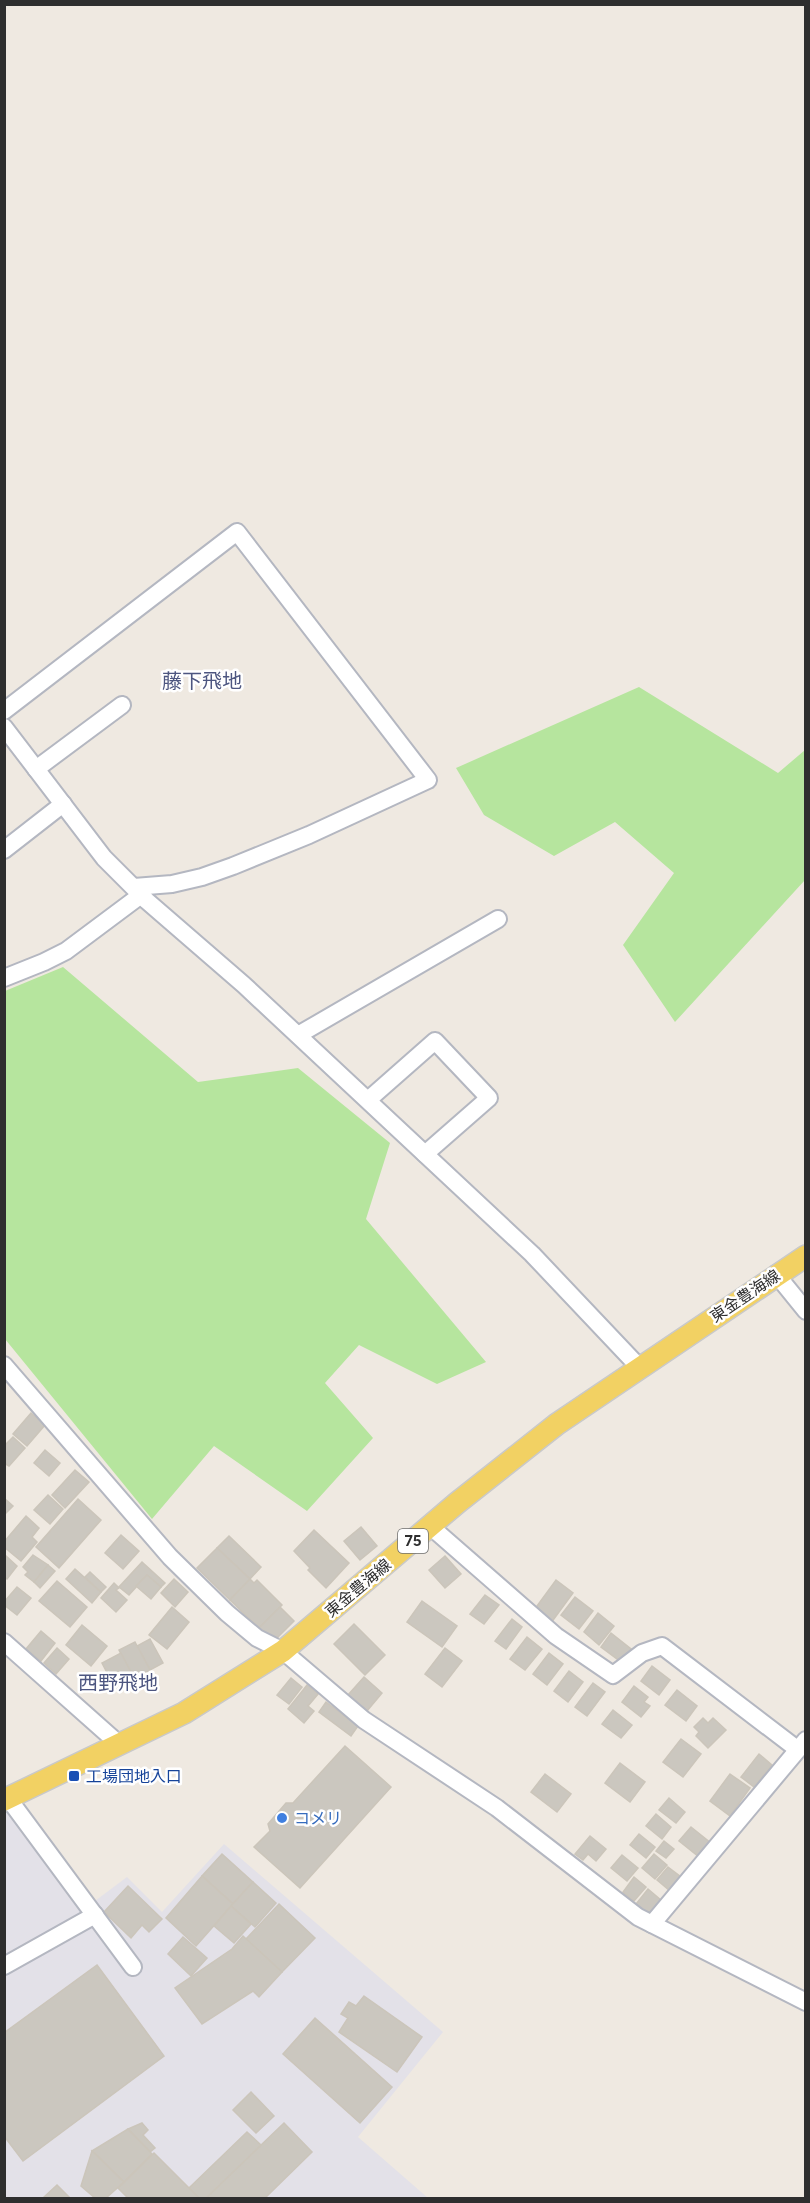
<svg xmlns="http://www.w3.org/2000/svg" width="810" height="2203" viewBox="0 0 810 2203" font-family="Figtree,'Noto Sans JP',sans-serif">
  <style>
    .industrial { fill: #e3e1e8 }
    .green { fill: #b6e59e }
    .building { fill: #cbc7bf; stroke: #cbc5ba; stroke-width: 1.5 }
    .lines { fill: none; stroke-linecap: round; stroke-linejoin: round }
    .minor-casing { stroke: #b4b7c1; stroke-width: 20 }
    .major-casing { stroke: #c9c9c9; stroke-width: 24 }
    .minor { stroke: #fff; stroke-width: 16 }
    .major { stroke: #f2d163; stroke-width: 21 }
    .transit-dot { fill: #1a4fb4; stroke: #fff; stroke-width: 2 }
    .shop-dot { fill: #3f7fe0; stroke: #fff; stroke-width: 2 }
    .labels { text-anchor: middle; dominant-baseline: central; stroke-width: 5; stroke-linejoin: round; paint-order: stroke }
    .shield { fill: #fff; stroke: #6d6d6d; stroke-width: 1.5 }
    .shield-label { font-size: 15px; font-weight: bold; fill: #2e2e2e }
    .street-label { font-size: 16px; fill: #2e2e2e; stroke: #fff }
    .transit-label { font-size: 16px; fill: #164399; stroke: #fff; text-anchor: start }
    .shop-label { font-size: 16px; fill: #366cbe; stroke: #fff; text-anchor: start }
    .quarter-label { font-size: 20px; fill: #4d5680; stroke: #fff }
  </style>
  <rect width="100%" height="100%" fill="#efe9e1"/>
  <!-- industrial -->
  <path class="industrial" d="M17,1802L91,1904L127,1877L162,1912L224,1844L443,2032L358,2137L428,2198H5L4,1809Z"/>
  <!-- green -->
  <g class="green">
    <path d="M639,687L778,773L805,750V880L675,1022L623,945L674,873L615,822L554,856L484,815L456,768Z"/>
    <path d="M63,967L198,1082L298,1068L390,1143L366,1219L486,1362L437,1384L359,1345L325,1383L373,1438L307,1511L214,1446L152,1519L5,1339V991Z"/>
  </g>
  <!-- building -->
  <g class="building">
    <path d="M31,1413L45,1425L27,1446L13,1434Z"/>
    <path d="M13,1437L25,1448L9,1466L4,1463V1446Z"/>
    <path d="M45,1450L60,1463L49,1476L34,1463Z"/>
    <path d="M75,1470L89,1482L65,1508L52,1495Z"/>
    <path d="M48,1495L63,1509L50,1524L34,1510Z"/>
    <path d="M4,1498L13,1506L4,1515Z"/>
    <path d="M78,1499L101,1520L59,1568L36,1547Z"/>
    <path d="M26,1516L39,1528L32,1537L37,1542L21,1561L4,1547V1542Z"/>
    <path d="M361,1527L377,1546L360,1560L344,1541Z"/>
    <path d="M314,1530L349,1563L326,1588L308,1570L310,1568L294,1551Z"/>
    <path d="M121,1535L139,1551L123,1569L105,1553Z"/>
    <path d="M229,1536L261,1567L250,1579L217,1548Z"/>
    <path d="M217,1548L250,1579L230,1600L197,1568Z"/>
    <path d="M5,1555L17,1566L7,1579L4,1577Z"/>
    <path d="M33,1555L48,1565L34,1582L25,1575L28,1572L23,1567Z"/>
    <path d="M445,1556L461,1574L445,1588L429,1570Z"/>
    <path d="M142,1562L165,1583L161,1587L147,1575L129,1595L119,1587Z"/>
    <path d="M48,1565L55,1571L40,1588L34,1582Z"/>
    <path d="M75,1569L101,1592L92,1603L66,1579Z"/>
    <path d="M90,1572L106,1587L101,1592L85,1577Z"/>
    <path d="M147,1575L161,1587L151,1599L136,1586Z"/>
    <path d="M174,1579L188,1592L175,1607L161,1593Z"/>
    <path d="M250,1579L254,1583L257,1580L282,1605L259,1628L230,1600Z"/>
    <path d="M556,1580L573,1593L551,1623L534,1610Z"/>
    <path d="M57,1581L87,1607L70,1627L39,1601Z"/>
    <path d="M114,1583L119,1588L116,1590L127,1600L116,1612L101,1598Z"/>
    <path d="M17,1587L31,1598L17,1615L4,1605V1602Z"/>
    <path d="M485,1595L499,1605L484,1624L470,1614Z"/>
    <path d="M575,1597L593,1611L579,1629L561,1615Z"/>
    <path d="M422,1601L457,1626L442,1647L407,1622Z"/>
    <path d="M172,1607L189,1622L167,1649L149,1635Z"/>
    <path d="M280,1607L294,1621L273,1642L259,1628Z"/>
    <path d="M598,1613L614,1626L599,1645L584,1632Z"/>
    <path d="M512,1619L522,1627L506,1649L495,1641Z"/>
    <path d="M354,1624L385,1655L365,1675L334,1644Z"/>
    <path d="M82,1625L107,1646L91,1666L66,1645Z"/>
    <path d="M41,1631L55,1643L41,1661L26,1649Z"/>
    <path d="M611,1633L631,1649L621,1662L601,1647Z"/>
    <path d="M527,1637L542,1649L525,1670L510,1659Z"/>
    <path d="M150,1639L163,1663L150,1670L137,1646Z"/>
    <path d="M135,1642L150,1670L134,1679L119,1650Z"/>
    <path d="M57,1648L69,1659L56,1674L44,1663Z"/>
    <path d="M445,1648L462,1661L442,1687L425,1674Z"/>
    <path d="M121,1653L133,1676L114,1686L102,1663Z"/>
    <path d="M549,1653L563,1664L547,1685L533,1674Z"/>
    <path d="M652,1666L670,1680L659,1695L641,1681Z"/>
    <path d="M569,1671L583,1682L568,1702L554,1691Z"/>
    <path d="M364,1677L382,1693L367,1711L348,1695Z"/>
    <path d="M291,1678L302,1687L289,1704L277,1695Z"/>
    <path d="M593,1683L605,1692L587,1716L575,1707Z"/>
    <path d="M307,1685L318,1694L308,1706L314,1711L304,1723L288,1709Z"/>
    <path d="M634,1686L648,1697L644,1702L650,1706L641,1717L622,1702Z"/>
    <path d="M677,1690L697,1706L686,1721L665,1705Z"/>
    <path d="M326,1702L358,1726L351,1736L319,1712Z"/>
    <path d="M613,1710L632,1725L621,1738L602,1724Z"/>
    <path d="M703,1718L708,1723L713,1718L726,1730L708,1748L696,1736L699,1732L694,1727Z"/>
    <path d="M681,1739L701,1754L683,1777L663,1762Z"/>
    <path d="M345,1746L391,1787L300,1888L254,1847L270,1831L268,1824L286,1803H293Z"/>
    <path d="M759,1754L772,1765L754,1787L741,1777Z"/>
    <path d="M620,1763L645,1782L630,1802L605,1783Z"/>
    <path d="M545,1774L571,1794L557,1812L531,1792Z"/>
    <path d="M730,1774L750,1788L730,1816L710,1801Z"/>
    <path d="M669,1798L685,1812L676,1823L659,1810Z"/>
    <path d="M656,1814L671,1827L662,1839L646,1826Z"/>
    <path d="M691,1827L711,1843L699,1857L679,1841Z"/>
    <path d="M639,1834L655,1847L646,1858L630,1845Z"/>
    <path d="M590,1836L606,1849L596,1861L588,1854L583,1860L575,1854Z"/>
    <path d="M664,1841L674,1849L666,1858L656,1851Z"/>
    <path d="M222,1854L253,1882L233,1904L202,1876Z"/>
    <path d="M654,1854L667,1865L655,1879L642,1868Z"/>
    <path d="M622,1855L638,1868L627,1881L611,1868Z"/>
    <path d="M668,1867L681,1877L670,1891L657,1880Z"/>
    <path d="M202,1876L233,1904L196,1946L166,1918Z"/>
    <path d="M634,1877L646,1887L634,1901L623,1892Z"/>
    <path d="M253,1882L276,1903L255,1927L231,1906Z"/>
    <path d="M128,1886L162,1919L149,1932L142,1925L131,1938L104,1912Z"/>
    <path d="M648,1889L661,1900L649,1914L636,1904Z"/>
    <path d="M279,1904L315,1938L282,1972L246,1939Z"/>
    <path d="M231,1906L251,1924L234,1943L214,1926Z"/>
    <path d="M243,1936L282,1972L259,1997L253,1991L202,2024L175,1988L232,1949Z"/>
    <path d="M183,1937L207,1958L191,1976L168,1954Z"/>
    <path d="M97,1965L164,2056L23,2161L4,2136V2033Z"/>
    <path d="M364,1996L422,2037L397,2072L339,2032L348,2018L341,2014L349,2002L356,2006Z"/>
    <path d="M315,2018L392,2087L360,2123L283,2054Z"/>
    <path d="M251,2092L274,2116L256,2133L233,2110Z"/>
    <path d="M142,2123L148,2130L143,2135L155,2148L150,2152L128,2129Z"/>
    <path d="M284,2123L312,2152L265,2198H206Z"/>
    <path d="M128,2129L152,2154L124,2182L92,2151Z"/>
    <path d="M247,2132L261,2145L206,2198H199L189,2188Z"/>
    <path d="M92,2151L124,2182L106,2198H95L81,2186Z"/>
    <path d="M154,2153L199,2198H128L118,2188Z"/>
    <path d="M57,2185L70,2198H43Z"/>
  </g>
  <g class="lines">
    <defs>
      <g id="minor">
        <path d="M4,711L237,532L428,780L309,835L233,866L202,877L172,884L134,887"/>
        <path d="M4,727L104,858L147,901L244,985L532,1254L639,1367"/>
        <path d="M36,769L122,705"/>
        <path d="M4,850L63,804"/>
        <path d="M4,978L44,962L66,951L141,895"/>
        <path d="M298,1035L498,919"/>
        <path d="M368,1100L435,1041L489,1098L425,1154"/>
        <path d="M776,1274L806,1311"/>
        <path d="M4,1365L170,1557L227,1613L257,1638L283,1651L364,1720L497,1808L638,1917L806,2002"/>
        <path d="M430,1526L556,1636L613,1675L642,1653L662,1646L797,1749"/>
        <path d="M4,1642L120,1745"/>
        <path d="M8,1798L133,1967"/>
        <path d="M652,1924L806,1740"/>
        <path d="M4,1966L95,1915"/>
      </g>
      <path id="major" d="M4,1800L184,1713L283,1651L457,1503L557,1424L806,1256"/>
    </defs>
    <!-- minor casing -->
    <use href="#minor" class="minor-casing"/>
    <!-- major casing -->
    <use href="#major" class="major-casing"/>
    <!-- minor -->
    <use href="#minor" class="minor"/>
    <!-- major -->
    <use href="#major" class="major"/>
  </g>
  <!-- markers -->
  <rect class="transit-dot" x="68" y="1770" width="12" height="12" rx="3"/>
  <circle class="shop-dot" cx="282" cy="1818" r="6"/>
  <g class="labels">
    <!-- shield labels -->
    <rect class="shield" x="398" y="1529" width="30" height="24" rx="4.5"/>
    <g class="shield-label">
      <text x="413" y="1541">75</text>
    </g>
    <!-- street labels -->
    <g class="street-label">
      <text transform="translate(745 1296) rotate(-34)">東金豊海線</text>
      <text transform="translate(358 1588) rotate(-40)">東金豊海線</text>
    </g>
    <!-- transit labels -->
    <g class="transit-label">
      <text x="86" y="1776">工場団地入口</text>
    </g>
    <!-- shop labels -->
    <g class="shop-label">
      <text x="294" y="1818">コメリ</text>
    </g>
    <!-- quarter labels -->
    <g class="quarter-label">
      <text x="202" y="681">藤下飛地</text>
      <text x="118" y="1683">西野飛地</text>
    </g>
  </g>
  <!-- border -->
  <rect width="810" height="2203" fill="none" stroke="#2e2e2e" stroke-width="12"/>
</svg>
